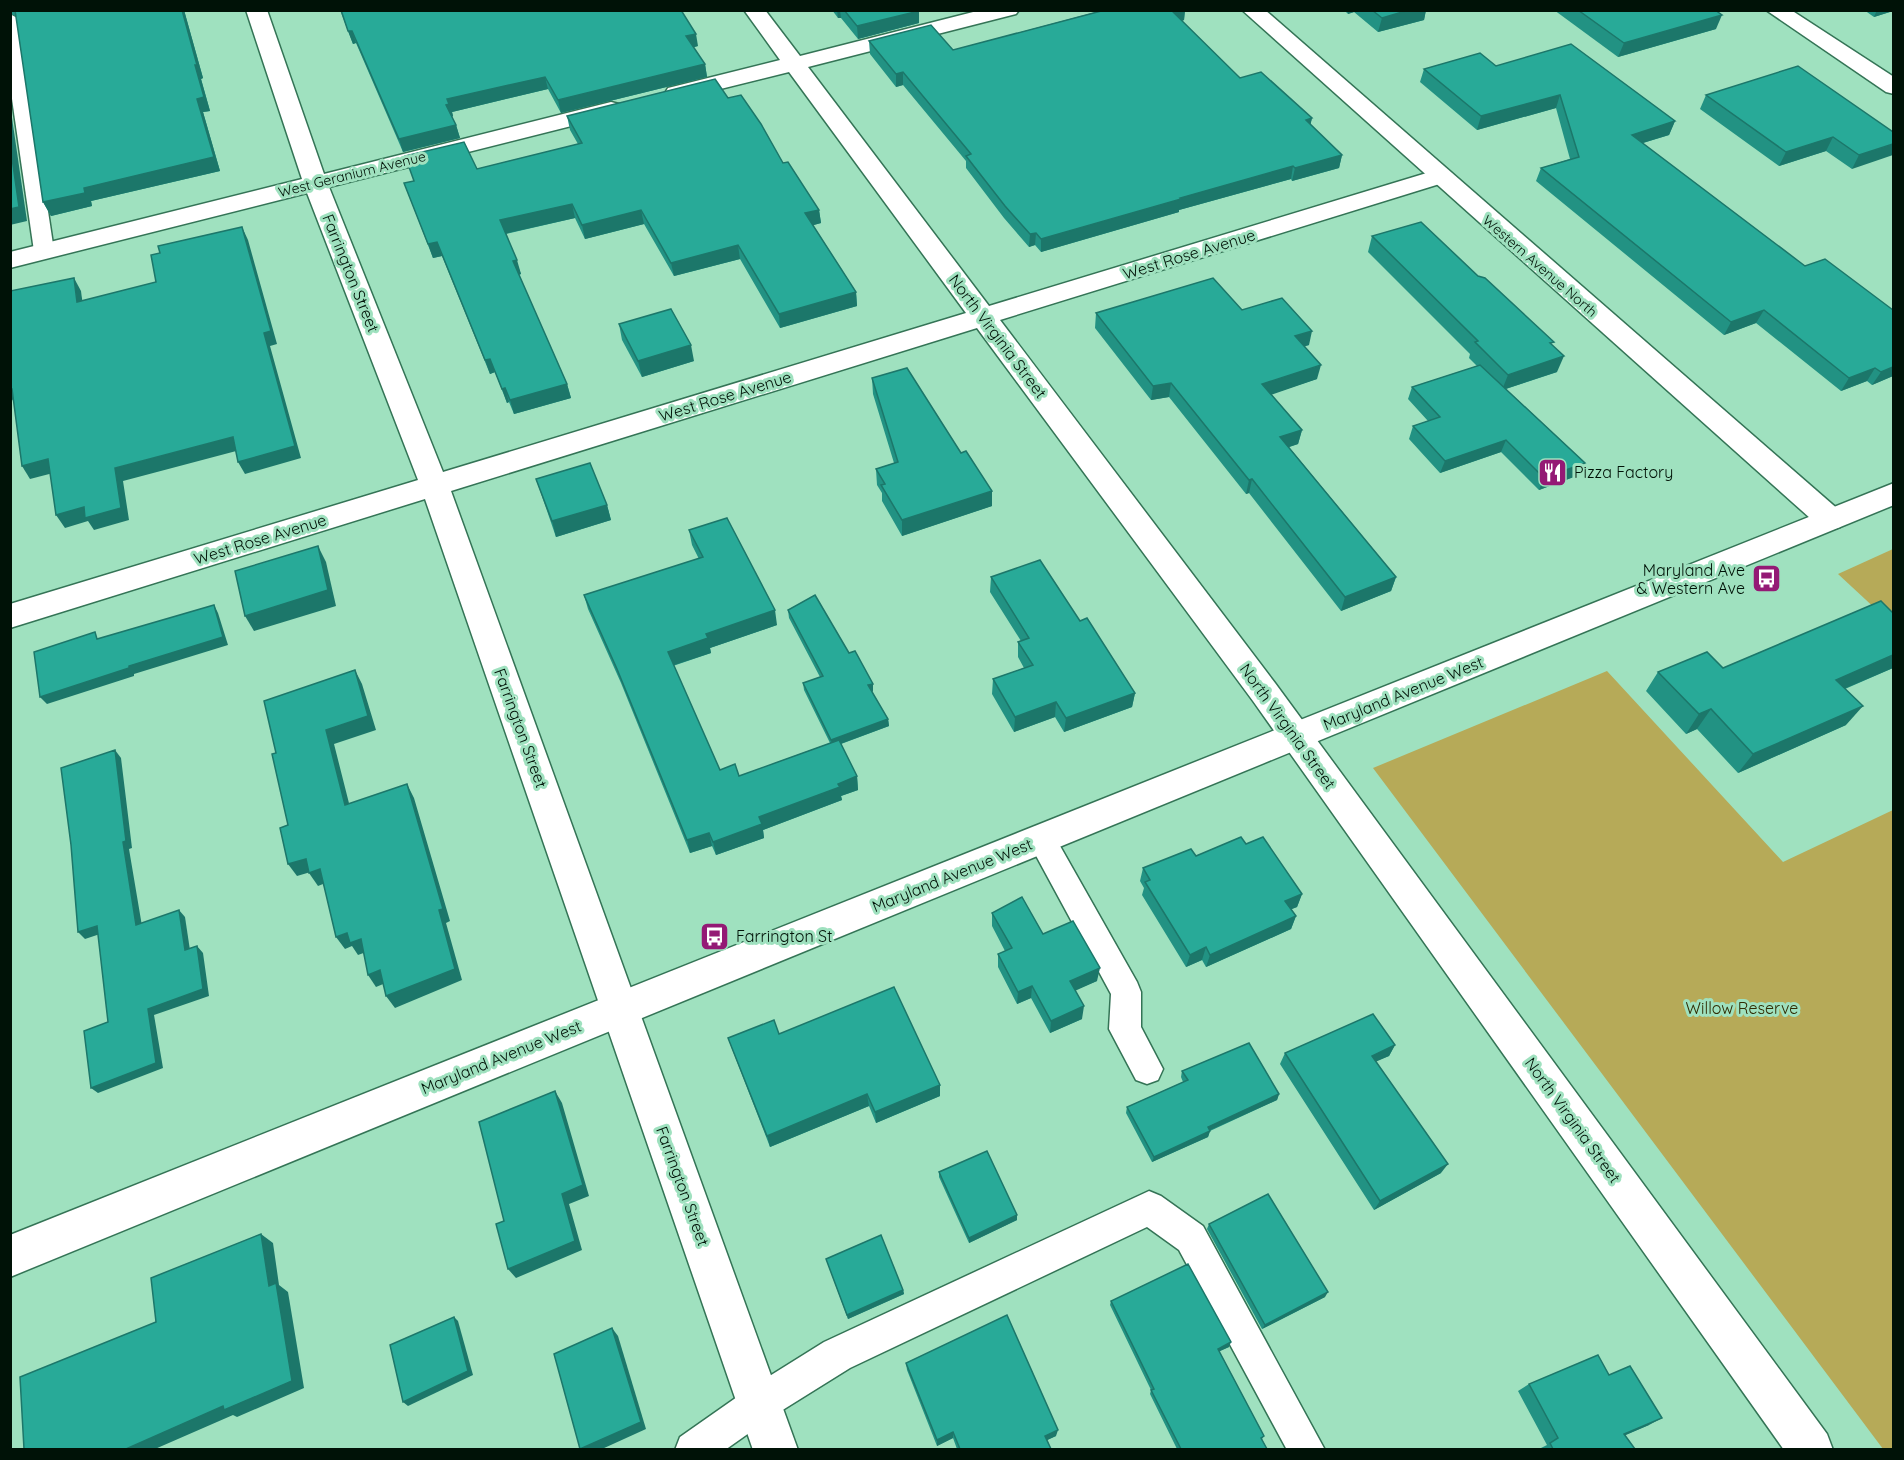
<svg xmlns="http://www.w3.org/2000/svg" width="1904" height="1460" viewBox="0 0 1904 1460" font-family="Quicksand,sans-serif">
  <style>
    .green { fill: #b6aa58 }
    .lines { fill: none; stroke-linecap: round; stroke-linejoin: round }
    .service-casing { stroke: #347456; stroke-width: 3 }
    .minor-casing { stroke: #347456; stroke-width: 3 }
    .tertiary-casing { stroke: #347456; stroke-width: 3 }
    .secondary-casing { stroke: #347456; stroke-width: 3 }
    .service { fill: #fff; fill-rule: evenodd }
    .minor { fill: #fff; fill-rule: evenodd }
    .tertiary { fill: #fff; fill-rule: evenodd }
    .secondary { fill: #fff; fill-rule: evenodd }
    .wall { fill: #229283 }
    .shaded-wall { fill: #1c776a }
    .building { fill: #28aa98; stroke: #1c776a; stroke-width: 1.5 }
    .labels { text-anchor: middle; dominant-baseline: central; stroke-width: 6; stroke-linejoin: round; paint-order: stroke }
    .far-street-label { font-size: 14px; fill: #001207; stroke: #9fe1bf }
    .street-label { font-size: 16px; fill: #001207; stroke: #9fe1bf }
    .poi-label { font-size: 16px; fill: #001207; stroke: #9fe1bf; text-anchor: start }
    .park-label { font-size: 16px; fill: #312b03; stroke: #9fe1bf }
  </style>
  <rect width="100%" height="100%" fill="#9fe1bf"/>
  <!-- green -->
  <g class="green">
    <path d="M1893,549V625L1838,574Z"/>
    <path d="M1607,671L1783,862L1893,810V1449H1883L1373,768Z"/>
  </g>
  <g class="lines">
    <defs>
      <g id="service">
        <path d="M10,14L19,19L54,251L51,255L44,257L37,255L34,251L10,85Z"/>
        <path d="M1041,827L1051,830L1137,982L1141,992V1027L1163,1069L1158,1080L1147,1084L1136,1080L1109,1029L1111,994L1027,839L1031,830Z"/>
        <path d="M1149,1191L1161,1196L1203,1226L1325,1450H1287L1179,1250L1147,1227L850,1368L773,1416L725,1450H675L680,1437L747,1390L824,1342Z"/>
      </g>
      <g id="minor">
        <path d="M246,10H267L324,174L611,102L619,104L622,109L619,114L329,187L443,472L966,313L789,72L676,100L668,98L665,93L668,88L780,60L744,10H765L800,56L981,10H1019L1016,14L808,67L989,306L1430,172L1438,170L1446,172L1450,177L1446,182L1000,320L1275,683L1827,1434L1833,1450H1784L1253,701L977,328L451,491L798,1450H753L425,499L10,628V604L418,480L307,193L10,268V252L302,179Z"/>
        <path d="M1766,10H1791L1894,77V94L1886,92Z"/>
      </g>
      <path id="tertiary" d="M1242,10H1265L1840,511L1845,519L1840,527L1830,530L1820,527Z"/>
      <path id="secondary" d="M1894,483V505L10,1277V1235Z"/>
    </defs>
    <!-- service casing -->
    <use href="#service" class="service-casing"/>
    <!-- minor casing -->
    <use href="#minor" class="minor-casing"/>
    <!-- tertiary casing -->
    <use href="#tertiary" class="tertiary-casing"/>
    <!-- secondary casing -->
    <use href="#secondary" class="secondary-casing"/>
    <!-- service -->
    <use href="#service" class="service"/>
    <!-- minor -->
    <use href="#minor" class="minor"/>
    <!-- tertiary -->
    <use href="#tertiary" class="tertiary"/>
    <!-- secondary -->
    <use href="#secondary" class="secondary"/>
  </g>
  <!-- wall -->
  <g class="wall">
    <path d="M10,10H184L203,78L201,79L210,111L203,112L220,171L91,201L92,206L51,216L43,202L16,16L10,14Z"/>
    <path d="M340,10L698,46L693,47L705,64L707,77L561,113L548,89L452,112L453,116L452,117L456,125L460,138L403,152L356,43L353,44Z"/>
    <path d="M832,10H919V23L858,39L841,18H838Z"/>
    <path d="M1103,10H1185L1184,20L1182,21L1240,78L1312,118L1310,125L1342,155L1339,168L1292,181L1291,179L1179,210V212L1041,252L1035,245L1029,247L1004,218L966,168V161L903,85L896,87L870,54L869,41L953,50Z"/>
    <path d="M1344,10H1426L1424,20L1378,32L1354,12L1348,14Z"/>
    <path d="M1554,10H1715L1716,29L1618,57Z"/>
    <path d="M1864,10H1893V11L1874,17Z"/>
    <path d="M1496,66L1675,121L1669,135L1643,143L1893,376L1872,385L1867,381L1841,391L1756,323L1724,335L1536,181L1541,168L1570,159L1556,108L1477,130L1420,82L1424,69Z"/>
    <path d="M1706,95L1893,132L1852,169L1826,151L1779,166L1700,109Z"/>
    <path d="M728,98L783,163L819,210L821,223L813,225L856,292L857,306L780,328L740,259L674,276L644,224L585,239L575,218L506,234L521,274L519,275L567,384L571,398L514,414L509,402L507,403L495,372L490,374L442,256L433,258L404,183L414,181L405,156L477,169L578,144L570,130L567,116Z"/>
    <path d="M1372,236L1478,276L1552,345L1557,372L1506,389L1585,463L1579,475L1539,490L1501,452L1440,473L1409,439L1413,426L1428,421L1408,399L1412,387L1477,366L1469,358L1470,354L1368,252Z"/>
    <path d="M1242,310L1309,345L1305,346L1317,379L1271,394L1302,430L1298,444L1289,447L1396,577L1391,591L1341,611L1249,493L1246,494L1169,397L1151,400L1095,328L1096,313Z"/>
    <path d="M619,324L694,361L642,377L622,340Z"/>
    <path d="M872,378L992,506L902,536L882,501V493L877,485L876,469L894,463L873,394Z"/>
    <path d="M536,479L607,505L611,520L556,537Z"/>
    <path d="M689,530L777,625L710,648L711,653L673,666L720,770L739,776L830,743L804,690L803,683L820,677L789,618L788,610L849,653L873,691L872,692L888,719L889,726L841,744L857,776L858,790L841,796L842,800L763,830L764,838L716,855L712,846L690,853L621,683L588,609L584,595L699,559L692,545Z"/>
    <path d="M991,577L1080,621L1135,693L1132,707L1064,732L1055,717L1014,732L992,694L993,679L1024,668L1018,657V642L1021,641L990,592Z"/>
    <path d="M1723,668H1893L1845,689L1846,725L1738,773L1697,729L1686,734L1646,691L1658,672Z"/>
    <path d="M1246,844L1302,894L1297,907L1291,909L1296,916L1291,929L1206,967L1202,960L1186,967L1142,895L1144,888L1140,881L1143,868L1196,856Z"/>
    <path d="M992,913L1043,934L1097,981L1075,990L1082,1019L1050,1033L1031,998L1017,1004L998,967V954L1005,951L992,926Z"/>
    <path d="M779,1034L940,1085V1096L876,1123L869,1106L770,1147L732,1049L728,1038Z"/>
    <path d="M1395,1045L1389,1056L1376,1061L1441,1173L1374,1210L1280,1064L1285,1053Z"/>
    <path d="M1182,1071L1279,1094L1277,1100L1210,1131L1208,1137L1152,1162L1126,1113L1127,1107L1183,1082L1181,1077Z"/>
    <path d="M939,1172L1017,1220L969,1243L939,1177Z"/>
    <path d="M1209,1224L1325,1297L1262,1329L1207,1229Z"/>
    <path d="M826,1259L903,1290L904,1294L848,1319Z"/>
    <path d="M1111,1301L1229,1347L1219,1351L1264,1436L1262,1439L1267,1449H1177L1150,1394L1151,1390L1110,1305Z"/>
    <path d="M906,1363L1056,1436L1047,1440L1051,1449H957L953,1438L937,1446L907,1370Z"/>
    <path d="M1609,1375L1649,1425L1625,1435L1635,1449H1539L1547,1445L1518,1391L1529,1384Z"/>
  </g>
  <!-- shaded-wall -->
  <g class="shaded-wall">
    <path d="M182,10H184L203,78L201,79L210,111L203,112L220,171L91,201L92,206L51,216L43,202L84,188L197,99L195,65Z"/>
    <path d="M837,10H840L841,18H838Z"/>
    <path d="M1176,10H1185L1184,20L1171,24L1172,11Z"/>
    <path d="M1348,10H1354V12L1348,14Z"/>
    <path d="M1409,10H1426L1424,20L1378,32L1382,18Z"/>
    <path d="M1877,10H1893V11L1874,17Z"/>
    <path d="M919,11V23L858,39L857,26Z"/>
    <path d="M1722,15L1716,29L1618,57L1624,43Z"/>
    <path d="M348,31H352L356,43L353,44Z"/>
    <path d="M696,34L698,46L688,49L686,36Z"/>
    <path d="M705,64L707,77L561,113L558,100Z"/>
    <path d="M903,72V85L896,87V74Z"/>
    <path d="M545,77L548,89L452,112L453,116L450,117L446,105L447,99Z"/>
    <path d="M1560,95L1556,108L1477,130L1481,116Z"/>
    <path d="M10,104L27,221L10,225Z"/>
    <path d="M1312,118L1309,131L1306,120Z"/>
    <path d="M1675,121L1669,135L1626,148L1632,135Z"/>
    <path d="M456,125L460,138L403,152L399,139Z"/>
    <path d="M1833,137L1826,151L1779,166L1786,152Z"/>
    <path d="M1893,144V155L1852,169L1859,155Z"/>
    <path d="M1342,155L1339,168L1292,181L1295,168Z"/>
    <path d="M1293,166L1291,179L1179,210V212L1041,252V239L1180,198Z"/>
    <path d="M572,204L575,218L504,234L500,220Z"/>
    <path d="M641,210L644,224L585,239L582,225Z"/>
    <path d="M819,210L821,223L807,227L805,213Z"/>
    <path d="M242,227L248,240L277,344L270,346L301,458L245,474L238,462L264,333Z"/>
    <path d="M1036,233L1035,245L1029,247L1030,234Z"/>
    <path d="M437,242L442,256L433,258L428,244Z"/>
    <path d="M738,245L740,259L674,276L671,263Z"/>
    <path d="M517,260L521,274L517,275L513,261Z"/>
    <path d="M74,278L81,291L84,314L77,302Z"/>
    <path d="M856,292L857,306L780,328L779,314Z"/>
    <path d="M1764,310L1756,323L1724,335L1731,322Z"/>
    <path d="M1312,331L1309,345L1292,350L1295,336Z"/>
    <path d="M691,345L694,361L642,377L638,361Z"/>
    <path d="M1564,356L1557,372L1502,390L1508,375Z"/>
    <path d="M490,359L495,372L490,374L485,360Z"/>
    <path d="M1321,365L1317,379L1259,399L1262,384Z"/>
    <path d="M1893,367V376L1872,385L1881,372Z"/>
    <path d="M1875,368L1867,381L1841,391L1849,378Z"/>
    <path d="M1171,383L1169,397L1151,400L1153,386Z"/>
    <path d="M567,384L571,398L514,414L510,400Z"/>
    <path d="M505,388L509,402L507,403L502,389Z"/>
    <path d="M10,389H12L15,403L10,397Z"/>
    <path d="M1302,430L1298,444L1277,451L1280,437Z"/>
    <path d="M233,437L240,450L123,481L129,520L94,530L88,521L65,528L56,515L115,468Z"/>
    <path d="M1506,440L1501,452L1440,473L1445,461Z"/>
    <path d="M48,459L57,472L30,479L22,466Z"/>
    <path d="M1585,463L1579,475L1539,490L1544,478Z"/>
    <path d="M1252,479L1249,493L1246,494L1249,480Z"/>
    <path d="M992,491V506L902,536V520Z"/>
    <path d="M607,505L611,520L556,537L552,521Z"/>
    <path d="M318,546L326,562L336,606L254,631L245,616Z"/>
    <path d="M1396,577L1391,591L1341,611L1345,597Z"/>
    <path d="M214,605L218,613L228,645L134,674V676L47,704L40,697L129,666Z"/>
    <path d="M775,610L777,625L710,648L711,653L671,666L668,652L706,634Z"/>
    <path d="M1893,655V668L1820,699L1836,680Z"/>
    <path d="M355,670L362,684L376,730L334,744L353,819L345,805L326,730Z"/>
    <path d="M873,684V691L869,693L868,685Z"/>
    <path d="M1135,693L1132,707L1064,732L1066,718Z"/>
    <path d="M1056,702L1055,717L1014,732L1015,717Z"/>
    <path d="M1863,706L1846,725L1738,773L1753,754Z"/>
    <path d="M1711,709L1697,729L1686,734L1699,714Z"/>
    <path d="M888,719L889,726L832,747L831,740Z"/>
    <path d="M115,750L121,758L132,848L129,849L143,932L136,925L123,842Z"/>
    <path d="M857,776L858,790L841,796L842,800L763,830L764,838L716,855L713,842L759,817Z"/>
    <path d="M407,784L414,798L450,921L446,923L462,980L395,1008L386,996Z"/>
    <path d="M709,833L712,846L690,853L687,840Z"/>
    <path d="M306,859L314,871L297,876L288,864Z"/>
    <path d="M320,869L328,882L318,886L309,873Z"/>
    <path d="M1302,894L1297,907L1280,914L1285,901Z"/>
    <path d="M179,910L185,917L191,957L185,950Z"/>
    <path d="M1296,916L1291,929L1206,967L1210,955Z"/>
    <path d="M97,926L103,933L85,939L78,932Z"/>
    <path d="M347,933L361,939L369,951L358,955L352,946L345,949L336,937Z"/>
    <path d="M197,946L203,953L209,996L154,1015L163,1068L98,1093L91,1088L148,1009Z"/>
    <path d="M1206,947L1202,960L1186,967L1190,955Z"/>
    <path d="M1100,968L1097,981L1068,994L1070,981Z"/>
    <path d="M380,970L388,982L376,987L368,975Z"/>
    <path d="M1032,986L1031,998L1017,1004L1018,992Z"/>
    <path d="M1084,1006L1082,1019L1050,1033L1051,1021Z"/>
    <path d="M1395,1045L1389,1056L1366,1066L1372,1056Z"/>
    <path d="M940,1085V1096L876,1123L875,1112Z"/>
    <path d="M555,1091L562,1103L589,1196L569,1204L582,1250L516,1278L508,1269L562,1194Z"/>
    <path d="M867,1094L869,1106L770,1147L767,1136Z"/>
    <path d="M1279,1094L1277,1100L1206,1132L1208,1127Z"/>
    <path d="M1210,1131L1208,1137L1152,1162L1154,1157Z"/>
    <path d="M1448,1164L1441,1173L1374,1210L1380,1201Z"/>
    <path d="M1017,1215V1220L969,1243V1238Z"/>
    <path d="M261,1234L273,1243L279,1285L288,1292L304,1388L237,1417L233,1415L155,1449H126L269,1286Z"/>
    <path d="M903,1290L904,1294L848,1319L847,1315Z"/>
    <path d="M1328,1292L1325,1297L1262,1329L1265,1325Z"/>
    <path d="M454,1317L458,1321L473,1375L408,1406L403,1402Z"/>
    <path d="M612,1328L618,1336L646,1429L602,1449H582Z"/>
    <path d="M1231,1342L1229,1347L1216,1353L1218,1349Z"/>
    <path d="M1662,1418L1649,1425L1612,1441L1624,1434Z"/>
    <path d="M1058,1430L1056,1436L1043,1442L1045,1436Z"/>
    <path d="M953,1432V1438L937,1446V1440Z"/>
  </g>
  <!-- building -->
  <g class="building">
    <path d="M15,10H182L197,65H195L204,97L197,99L214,157L84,188L85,193L43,202Z"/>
    <path d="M341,10H681L696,34L686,36L705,64L558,100L545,77L447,99L449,104L446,105L456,125L399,139L352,31H348Z"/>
    <path d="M844,10H919V11L857,26Z"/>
    <path d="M1105,10H1176L1172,11L1240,78L1261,72L1312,118L1306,120L1342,155L1295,168L1293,166L1180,198L1181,199L1041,239L1036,233L1030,234L1005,206L966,156L971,154L903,72L896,74L869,41L931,25L953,50Z"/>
    <path d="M1372,10H1409L1382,18Z"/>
    <path d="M1578,10H1715L1722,15L1624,43Z"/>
    <path d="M1571,44L1675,121L1632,135L1805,266L1825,259L1893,310V367L1881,372L1875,368L1849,378L1764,310L1731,322L1541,168L1579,157L1560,95L1481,116L1424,69L1480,53L1496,66Z"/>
    <path d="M1798,66L1893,132V144L1859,155L1833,137L1786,152L1706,95Z"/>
    <path d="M715,79L728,98L741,95L761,124L783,163L788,162L819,210L805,213L856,292L779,314L738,245L671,263L641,210L582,225L572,204L500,220L517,260L513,261L567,384L510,400L505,388L502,389L490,359L485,360L437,242L428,244L404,183L414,181L405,156L464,142L477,169L582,143L567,116Z"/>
    <path d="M10,144L19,207L10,209Z"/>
    <path d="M1421,222L1478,276L1485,278L1554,342L1550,343L1564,356L1508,375L1475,342L1478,341L1372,236Z"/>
    <path d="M242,227L271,331L264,333L295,446L238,462L233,437L115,468L121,508L85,518L84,507L56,515L48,459L22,466L12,389H10V291L74,278L77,302L156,282L151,255L160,253L158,246Z"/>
    <path d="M1213,278L1242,310L1282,298L1312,331L1295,336L1321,365L1262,384L1302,430L1280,437L1396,577L1345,597L1252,479L1249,480L1171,383L1153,386L1096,313Z"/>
    <path d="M671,309L691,345L638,361L619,324Z"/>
    <path d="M1480,365L1585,463L1544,478L1506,440L1445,461L1413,426L1440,417L1412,387Z"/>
    <path d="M907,368L961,453L966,451L992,491L902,520L881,485L885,484L876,469L898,462L872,378Z"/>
    <path d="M590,463L607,505L552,521L536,479Z"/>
    <path d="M727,518L775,610L706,634L708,638L668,652L720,770L735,764L739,776L839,740L857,776L838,784L840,787L759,817L762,824L713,842L709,833L687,840L617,669L584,595L703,557L689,530Z"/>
    <path d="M318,546L328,590L245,616L235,571Z"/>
    <path d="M1040,560L1080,621L1087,618L1135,693L1066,718L1056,702L1015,717L993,679L1033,665L1018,642L1029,638L991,577Z"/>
    <path d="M815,595L849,653L855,651L873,684L868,685L888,719L831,740L803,683L823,676L788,610Z"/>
    <path d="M1881,601L1893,613V655L1836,680L1863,706L1753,754L1711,709L1699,714L1658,672L1707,652L1723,668Z"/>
    <path d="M214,605L223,637L129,666V668L40,697L34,652L95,632L97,639Z"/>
    <path d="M355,670L368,716L326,730L345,805L407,784L443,909L439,910L455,969L386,996L380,970L368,975L361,939L350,943L347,933L336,937L320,869L309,873L306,859L288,864L280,828L288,825L272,754L276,753L264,701Z"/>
    <path d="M115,750L126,841L123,842L136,925L179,910L185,950L197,946L203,989L148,1009L156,1063L91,1088L84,1031L108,1022L97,926L78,932L71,845L61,768Z"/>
    <path d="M1241,837L1246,844L1263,837L1302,894L1285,901L1296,916L1210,955L1206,947L1190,955L1145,882L1150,880L1143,868L1191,849L1196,856Z"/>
    <path d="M1022,897L1043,934L1073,921L1100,968L1070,981L1084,1006L1051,1021L1032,986L1018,992L998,954L1012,948L992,913Z"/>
    <path d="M894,987L940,1085L875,1112L867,1094L767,1136L728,1038L774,1020L779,1034Z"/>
    <path d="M1373,1014L1395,1045L1372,1056L1448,1164L1380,1201L1285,1053Z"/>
    <path d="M1249,1043L1279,1094L1208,1127L1210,1131L1154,1157L1127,1107L1188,1080L1182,1071Z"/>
    <path d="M555,1091L583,1185L562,1194L575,1241L508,1269L496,1224L504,1221L479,1122Z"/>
    <path d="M987,1151L1017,1215L969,1238L939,1172Z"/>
    <path d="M1268,1194L1328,1292L1265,1325L1209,1224Z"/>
    <path d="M261,1234L269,1286L276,1283L292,1381L224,1410L223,1406L126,1449H24L20,1377L156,1322L151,1278Z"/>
    <path d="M881,1235L903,1290L847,1315L826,1259Z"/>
    <path d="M1188,1264L1231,1342L1218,1349L1264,1436L1261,1438L1267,1449H1181L1151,1390L1154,1389L1111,1301Z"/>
    <path d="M1007,1315L1058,1430L1045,1436L1051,1449H960L953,1432L937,1440L906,1363Z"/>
    <path d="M454,1317L468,1371L403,1402L390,1345Z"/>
    <path d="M612,1328L641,1422L580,1449L554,1354Z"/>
    <path d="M1598,1355L1609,1375L1630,1366L1662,1418L1624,1434L1635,1449H1553L1550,1443L1558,1438L1529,1384Z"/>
  </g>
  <!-- icons -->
  <defs>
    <symbol id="restaurant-square" viewBox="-11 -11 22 22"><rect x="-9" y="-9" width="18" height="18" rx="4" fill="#941975" stroke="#9fe1bf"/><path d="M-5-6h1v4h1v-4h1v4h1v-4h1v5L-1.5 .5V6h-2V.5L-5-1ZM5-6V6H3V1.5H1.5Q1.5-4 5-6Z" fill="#fff"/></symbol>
    <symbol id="bus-square" viewBox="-11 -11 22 22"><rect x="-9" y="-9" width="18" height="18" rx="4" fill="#941975" stroke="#9fe1bf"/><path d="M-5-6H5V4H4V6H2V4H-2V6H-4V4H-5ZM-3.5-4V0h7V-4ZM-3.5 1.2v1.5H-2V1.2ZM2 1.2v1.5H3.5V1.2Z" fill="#fff"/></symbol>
  </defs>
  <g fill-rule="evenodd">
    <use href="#restaurant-square" x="1536" y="456" width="33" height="33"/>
    <use href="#bus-square" x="1750" y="562" width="33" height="33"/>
    <use href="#bus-square" x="698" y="920" width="33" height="33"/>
  </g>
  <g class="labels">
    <!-- far-street labels -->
    <g class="far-street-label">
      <text transform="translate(352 174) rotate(-14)">West Geranium Avenue</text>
      <text transform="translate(1540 266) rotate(41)">Western Avenue North</text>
    </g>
    <!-- street labels -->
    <g class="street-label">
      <text transform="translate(1189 254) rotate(-17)">West Rose Avenue</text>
      <text transform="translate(351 273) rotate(68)">Farrington Street</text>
      <text transform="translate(998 336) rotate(53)">North Virginia Street</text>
      <text transform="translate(725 396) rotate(-17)">West Rose Avenue</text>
      <text transform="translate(260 539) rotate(-17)">West Rose Avenue</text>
      <text transform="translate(1403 693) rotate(-22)">Maryland Avenue West</text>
      <text transform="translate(1288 726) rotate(54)">North Virginia Street</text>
      <text transform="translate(521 728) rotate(70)">Farrington Street</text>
      <text transform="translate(952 875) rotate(-22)">Maryland Avenue West</text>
      <text transform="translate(501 1057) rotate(-22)">Maryland Avenue West</text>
      <text transform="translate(1573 1120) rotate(54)">North Virginia Street</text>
      <text transform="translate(683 1186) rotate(70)">Farrington Street</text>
    </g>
    <!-- poi labels -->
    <g class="poi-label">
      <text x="1574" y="472">Pizza Factory</text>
      <text x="1745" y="570" text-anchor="end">Maryland Ave<tspan x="1745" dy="18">&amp; Western Ave</tspan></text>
      <text x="736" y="936">Farrington St</text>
    </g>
    <!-- park labels -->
    <g class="park-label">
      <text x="1742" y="1008">Willow Reserve</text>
    </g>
  </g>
  <!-- border -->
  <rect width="1904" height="1460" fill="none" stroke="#001207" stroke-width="24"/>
</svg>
